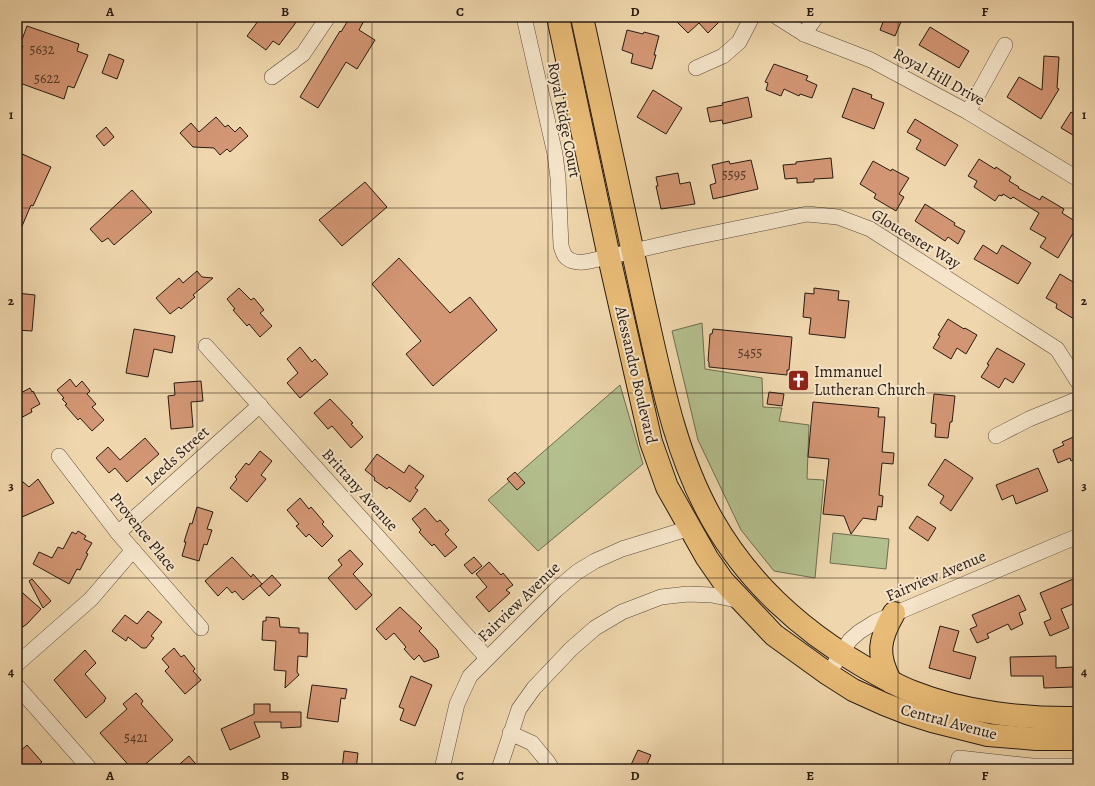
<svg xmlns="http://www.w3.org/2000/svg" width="1095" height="786" viewBox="0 0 1095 786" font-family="Alegreya,serif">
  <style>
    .green { fill: #b4bf8e; stroke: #6e6d50 }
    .building { fill: #d39674; stroke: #281b12 }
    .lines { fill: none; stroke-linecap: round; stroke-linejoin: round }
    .minor-casing { stroke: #5a4a38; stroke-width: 16 }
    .primary-casing { stroke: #281b12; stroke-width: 24 }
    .minor { stroke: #f5e4c9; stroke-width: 15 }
    .primary { stroke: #e8bb76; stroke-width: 22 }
    .grid { fill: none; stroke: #281b12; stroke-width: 1; stroke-opacity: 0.55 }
    .labels { text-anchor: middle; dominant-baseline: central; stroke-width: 4; stroke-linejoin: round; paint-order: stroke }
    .number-label { font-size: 14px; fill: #533a2a }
    .street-label { font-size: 16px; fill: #281b12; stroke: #f5e4c9 }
    .poi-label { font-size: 16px; fill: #281b12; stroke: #f5e4c9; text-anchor: start }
    .neatline { fill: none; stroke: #281b12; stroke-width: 1.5 }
    .grid-label { font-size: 13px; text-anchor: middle; font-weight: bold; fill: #281b12 }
  </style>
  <rect width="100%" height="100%" fill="#efd6ac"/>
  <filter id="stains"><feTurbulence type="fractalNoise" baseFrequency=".005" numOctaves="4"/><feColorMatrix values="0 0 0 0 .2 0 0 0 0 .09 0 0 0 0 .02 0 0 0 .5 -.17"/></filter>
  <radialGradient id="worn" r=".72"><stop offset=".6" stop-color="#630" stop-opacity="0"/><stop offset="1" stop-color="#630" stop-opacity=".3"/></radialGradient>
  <!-- green -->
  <g class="green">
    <path d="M702,323L705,369L762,378L763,407L782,408L779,421L809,425L807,479L824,480L815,578L774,571L741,530L698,440L672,331Z"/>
    <path d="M620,385L643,464L538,551L488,500Z"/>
    <path d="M833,533L889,539L886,569L830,563Z"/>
  </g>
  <!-- building -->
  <g class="building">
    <path d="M261,17H300L279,45L273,41L266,50L247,36Z"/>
    <path d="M350,17H366L359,30L375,40L357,69L346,62L318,108L300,97L340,31L341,32Z"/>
    <path d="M672,17H724L708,33L699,23L688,33Z"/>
    <path d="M885,17H903L895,36L880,30Z"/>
    <path d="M27,26L79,44L77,51L88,55L74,88L68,86L64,99L17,82V62L23,46L20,45Z"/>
    <path d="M930,27L969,51L959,68L919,45Z"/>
    <path d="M627,30L643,34L644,32L659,36L654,55H656L652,69L631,63L633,54L622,50Z"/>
    <path d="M109,54L124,60L117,79L102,73Z"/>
    <path d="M1044,56L1059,57L1057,88L1059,89L1041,119L1007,97L1019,77L1042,90Z"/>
    <path d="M774,64L808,76L806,80L817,85L812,98L800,94L799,96L784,89L781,96L766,90L768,83L765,82Z"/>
    <path d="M853,88L872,95L871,98L884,103L874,129L842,117Z"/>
    <path d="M653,90L682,108L666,134L637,117Z"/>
    <path d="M748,97L752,117L723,124L722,120L710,122L707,108L723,105L722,103Z"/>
    <path d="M1071,112L1078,116V138L1061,128Z"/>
    <path d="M216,117L225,127L228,125L235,132L240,127L248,136L230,152L227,149L220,155L214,148L193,147L180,133L191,123L199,132Z"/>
    <path d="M915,119L958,145L945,166L916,149L921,140L907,132Z"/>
    <path d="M106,127L114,137L104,146L96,136Z"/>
    <path d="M20,153L51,167L33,206L31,205L17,238V160Z"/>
    <path d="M831,158L833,178L814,179V182L797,183V178L785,179L783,165L796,164V162Z"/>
    <path d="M979,159L995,169L996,167L1011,177L1009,181L1019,187L1018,188L1040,200L1042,196L1064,209L1062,213L1078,223V225L1058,258L1040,247L1046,238L1030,229L1039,213L1013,197L1011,199L1003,194L1002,196L999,195L995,201L974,187L977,181L968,176Z"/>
    <path d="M751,160L758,189L713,199L710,185L716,183L712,165L729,161L730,164Z"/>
    <path d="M873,161L891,171L892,169L909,178L899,194L904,197L896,211L874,198L876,194L860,184Z"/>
    <path d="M678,173L680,184L690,182L695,204L661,209L656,186H658L656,177Z"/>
    <path d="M365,182L387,207L342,246L319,220Z"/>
    <path d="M132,190L152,212L114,245L108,238L102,242L90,229Z"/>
    <path d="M925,204L955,223L954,225L965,231L958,244L948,237L945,241L915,221Z"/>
    <path d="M983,245L997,254L1002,245L1031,263L1018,284L974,259Z"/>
    <path d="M399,258L450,313L470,297L497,330L433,386L406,354L421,341L372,284Z"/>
    <path d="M197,271L202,277L213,278L193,295L195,297L181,309L179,307L170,314L156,298L179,278L183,283Z"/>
    <path d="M1060,274L1078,285V312L1074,319L1056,308L1057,304L1046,298Z"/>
    <path d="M239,288L251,300L254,298L264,310L260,313L272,326L260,337L249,324L247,326L233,310L235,309L227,299Z"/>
    <path d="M814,288L839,291L838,300L849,301L845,338L809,334L811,318L803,317L805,293L814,294Z"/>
    <path d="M17,293L35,295L32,331L17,330Z"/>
    <path d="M948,319L964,329L965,328L977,335L966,354L957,348L951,359L933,348L940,336L938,335Z"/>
    <path d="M134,329L175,336L172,353L154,349L148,377L126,373Z"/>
    <path d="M713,329L792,337L789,370H787V375L709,367V362L708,361L710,334H712Z"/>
    <path d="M300,347L312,362L315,359L328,374L300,398L287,383L298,373L287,359Z"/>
    <path d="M997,348L1025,364L1013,383L1005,378L999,388L981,377L989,365L987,364Z"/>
    <path d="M70,379L76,387L82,381L90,391L87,394L96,404L92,407L104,420L92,431L80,418L78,420L65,405L67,404L62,399L64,398L57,390Z"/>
    <path d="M201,381L203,401L191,402L193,427L171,429L168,396L175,395L174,383Z"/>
    <path d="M30,388L32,392L33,391L40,404L31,409L32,412L17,420V395Z"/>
    <path d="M769,392L784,394L782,406L767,404Z"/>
    <path d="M934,394L955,396L952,422H950L948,438L935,437L936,424L931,423Z"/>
    <path d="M330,399L353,423L351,424L363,437L351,448L332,426L328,429L314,413Z"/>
    <path d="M813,402L879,408L878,417H885L882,452L894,453L893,464L882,463L879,495L883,496L882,507L878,506L876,520L863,518L851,534L844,516L823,514L829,459L808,457Z"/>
    <path d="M1078,435V458L1071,461L1070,458L1058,463L1053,450L1064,445L1062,442Z"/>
    <path d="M145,438L159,454L127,482L115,468L109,473L96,458L108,447L120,460Z"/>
    <path d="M260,451L272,461L261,475L266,479L247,502L230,488L237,479L235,477L246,463L249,465Z"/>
    <path d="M377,454L404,473L409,465L424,476L415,488L418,490L410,502L389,487L387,489L374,480L375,478L365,470Z"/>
    <path d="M945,459L973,478L951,511L940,503L944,496L928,485Z"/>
    <path d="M1038,468L1048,491L1016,504L1013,495L1002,500L996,485Z"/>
    <path d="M515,472L525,483L517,490L507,479Z"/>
    <path d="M17,477L29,487L38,479L54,503L22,517L17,511Z"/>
    <path d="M300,498L309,509L311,507L324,522L322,524L333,536L322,547L309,534L306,537L296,526L299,524L287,510Z"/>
    <path d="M197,507L213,512L207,529L212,530L207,545L204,544L199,561L182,556L186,542H184L190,523L192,524Z"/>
    <path d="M425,508L437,522L440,520L449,530L445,534L457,547L445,557L434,544L432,546L419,532L421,530L412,519Z"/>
    <path d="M917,516L936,528L928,541L909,528Z"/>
    <path d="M78,531L86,536L84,539L92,543L86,553L88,554L80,570L77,569L69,584L33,564L39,552L52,558L58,547L63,549L72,532L76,534Z"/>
    <path d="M350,550L363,564L353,574L372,595L356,610L328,578L342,565L338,560Z"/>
    <path d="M232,557L251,577L253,574L262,584L243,600L235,591L232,593L227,587L218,596L205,581Z"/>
    <path d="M474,557L482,566L472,574L464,565Z"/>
    <path d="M489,562L501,575L503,573L513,585L506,590L510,593L489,612L476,597L487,587L476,574Z"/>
    <path d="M272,575L281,585L269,596L260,586Z"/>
    <path d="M1078,577V602L1061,609L1069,628L1050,636L1044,622L1051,619L1040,593Z"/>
    <path d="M32,579L51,601L43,608L29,581Z"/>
    <path d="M17,588L41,609L27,624L17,631Z"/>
    <path d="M1019,595L1026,610L1019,613L1023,624L1011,630L1008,624L987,634L989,638L977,643L970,629L977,626L972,615Z"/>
    <path d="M400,607L422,628L419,631L437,650L439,657L424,662L419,655L414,660L404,649L406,647L394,633L386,640L376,629Z"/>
    <path d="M148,611L162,622L151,636L154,638L146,648H142L128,637L126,641L112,631L125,615L137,624Z"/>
    <path d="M266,617L279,618L280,627L299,628V633H308L307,657L298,656L297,672L299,675L285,688L286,671L274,670L276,641L262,640L263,621H266Z"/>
    <path d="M940,626L959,631L953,651L976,657L970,679L929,668Z"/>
    <path d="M174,648L181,657L184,655L195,669L193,671L201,680L185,694L165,671L169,667L162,659Z"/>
    <path d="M85,650L96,663L85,674L106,698L104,701H105L86,718L54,680Z"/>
    <path d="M1056,656V668L1073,667V687L1044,688L1043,676H1011L1010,657Z"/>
    <path d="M411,676L432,685L415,726L400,720L404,709L399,707Z"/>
    <path d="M312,685L347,689L345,699L341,698L338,722L307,718Z"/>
    <path d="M136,693L143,701L141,704L173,740L140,769H132L100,733L127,709L123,704Z"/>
    <path d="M254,704H270V712H301V727L281,728V722H254L260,737L230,750L221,729L254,714Z"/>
    <path d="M27,745L42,762L33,769H17V754Z"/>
    <path d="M638,750L651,755L645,769H629Z"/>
    <path d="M344,751L358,753L356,769H342Z"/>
    <path d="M189,756L200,769H174Z"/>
  </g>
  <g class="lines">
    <defs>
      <g id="minor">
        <path d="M524,17L555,154L558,178L561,246C562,249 563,253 565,256C571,263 582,263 590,261L686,239L807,214L838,217L870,229L1057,349L1078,382"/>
        <path d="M777,17L804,34L871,60L968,112L1078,179"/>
        <path d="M804,34L816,17"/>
        <path d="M696,68L723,56L739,42L752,17"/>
        <path d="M272,77L303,54L328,17"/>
        <path d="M968,112L1005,45"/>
        <path d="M206,346L487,658"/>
        <path d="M996,436L1029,419L1078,399"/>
        <path d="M59,456L118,533L201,628"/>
        <path d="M118,533L260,405"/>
        <path d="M17,664L91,599L133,550"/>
        <path d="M828,674L850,640L859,632L875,622L1078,536"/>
        <path d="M17,686L90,769"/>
        <path d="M510,733L532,743L547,761L552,769"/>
        <path d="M442,769L457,704L470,676L556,590L577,572L595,561L622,549L690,528"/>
        <path d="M499,769L519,709L534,688L571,649L595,628L622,612L661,597L688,594L712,595L741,601"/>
        <path d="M956,769L959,758L1032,766H1078"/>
      </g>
      <g id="primary">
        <path d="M558,17L609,257L651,442L667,487L707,558L723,581L774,635L828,674L853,690L884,704L907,713L932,721L988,735L1036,739H1078"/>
        <path d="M582,17C602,111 622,205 643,299C660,374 674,452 712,519C747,581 801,630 861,665C878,675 895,685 913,692C963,712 1024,719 1078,718"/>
        <path d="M891,682C876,655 879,639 894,613"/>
      </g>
    </defs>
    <!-- minor casing -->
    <use href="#minor" class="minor-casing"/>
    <!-- primary casing -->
    <use href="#primary" class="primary-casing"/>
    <!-- minor -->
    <use href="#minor" class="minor"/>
    <!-- primary -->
    <use href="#primary" class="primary"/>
  </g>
  <!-- grid -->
  <path class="grid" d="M197,17V769M372,17V769M548,17V769M723,17V769M898,17V769M17,208H1078M17,393H1078M17,578H1078"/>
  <!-- icons -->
  <defs>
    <symbol id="church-square" viewBox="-11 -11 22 22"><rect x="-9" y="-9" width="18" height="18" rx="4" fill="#8f2418" stroke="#f5e4c9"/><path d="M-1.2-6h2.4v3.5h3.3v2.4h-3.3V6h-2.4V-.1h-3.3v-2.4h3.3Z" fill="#fff"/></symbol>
  </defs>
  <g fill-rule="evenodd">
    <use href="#church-square" x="786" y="368" width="25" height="25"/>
  </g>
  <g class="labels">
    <!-- number labels -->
    <g class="number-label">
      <text x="42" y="49">5632</text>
      <text x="47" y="78">5622</text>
      <text x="734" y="174">5595</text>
      <text x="750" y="352">5455</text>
      <text x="136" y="737">5421</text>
    </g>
    <!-- street labels -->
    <g class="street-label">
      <text transform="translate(939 77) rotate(29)">Royal Hill Drive</text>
      <text transform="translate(564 120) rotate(79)">Royal Ridge Court</text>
      <text transform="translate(916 239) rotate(31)">Gloucester Way</text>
      <text transform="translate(636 375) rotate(77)">Alessandro Boulevard</text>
      <text transform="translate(177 456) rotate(-42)">Leeds Street</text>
      <text transform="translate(360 490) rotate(48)">Brittany Avenue</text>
      <text transform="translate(143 532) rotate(51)">Provence Place</text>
      <text transform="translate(936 576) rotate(-23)">Fairview Avenue</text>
      <text transform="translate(519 602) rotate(-44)">Fairview Avenue</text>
      <text transform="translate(949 722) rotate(15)">Central Avenue</text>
    </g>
    <!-- poi labels -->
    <g class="poi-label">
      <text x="814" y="372">Immanuel<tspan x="814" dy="18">Lutheran Church</tspan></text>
    </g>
  </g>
  <!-- margin -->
  <rect width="1095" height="786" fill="none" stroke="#efd6ac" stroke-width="44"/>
  <rect x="22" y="22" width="1051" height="742" class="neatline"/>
  <g class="grid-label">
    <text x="110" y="16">A</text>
    <text x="285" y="16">B</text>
    <text x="460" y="16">C</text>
    <text x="635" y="16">D</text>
    <text x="810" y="16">E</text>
    <text x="985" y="16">F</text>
    <text x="11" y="119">1</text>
    <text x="1084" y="119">1</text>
    <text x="11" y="305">2</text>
    <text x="1084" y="305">2</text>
    <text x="11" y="490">3</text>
    <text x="1084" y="490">3</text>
    <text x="11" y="676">4</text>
    <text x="1084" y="676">4</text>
    <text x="110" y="780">A</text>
    <text x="285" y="780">B</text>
    <text x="460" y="780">C</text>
    <text x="635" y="780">D</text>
    <text x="810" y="780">E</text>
    <text x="985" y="780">F</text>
  </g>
  <rect width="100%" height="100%" filter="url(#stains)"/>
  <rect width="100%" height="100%" fill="url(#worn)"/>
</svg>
